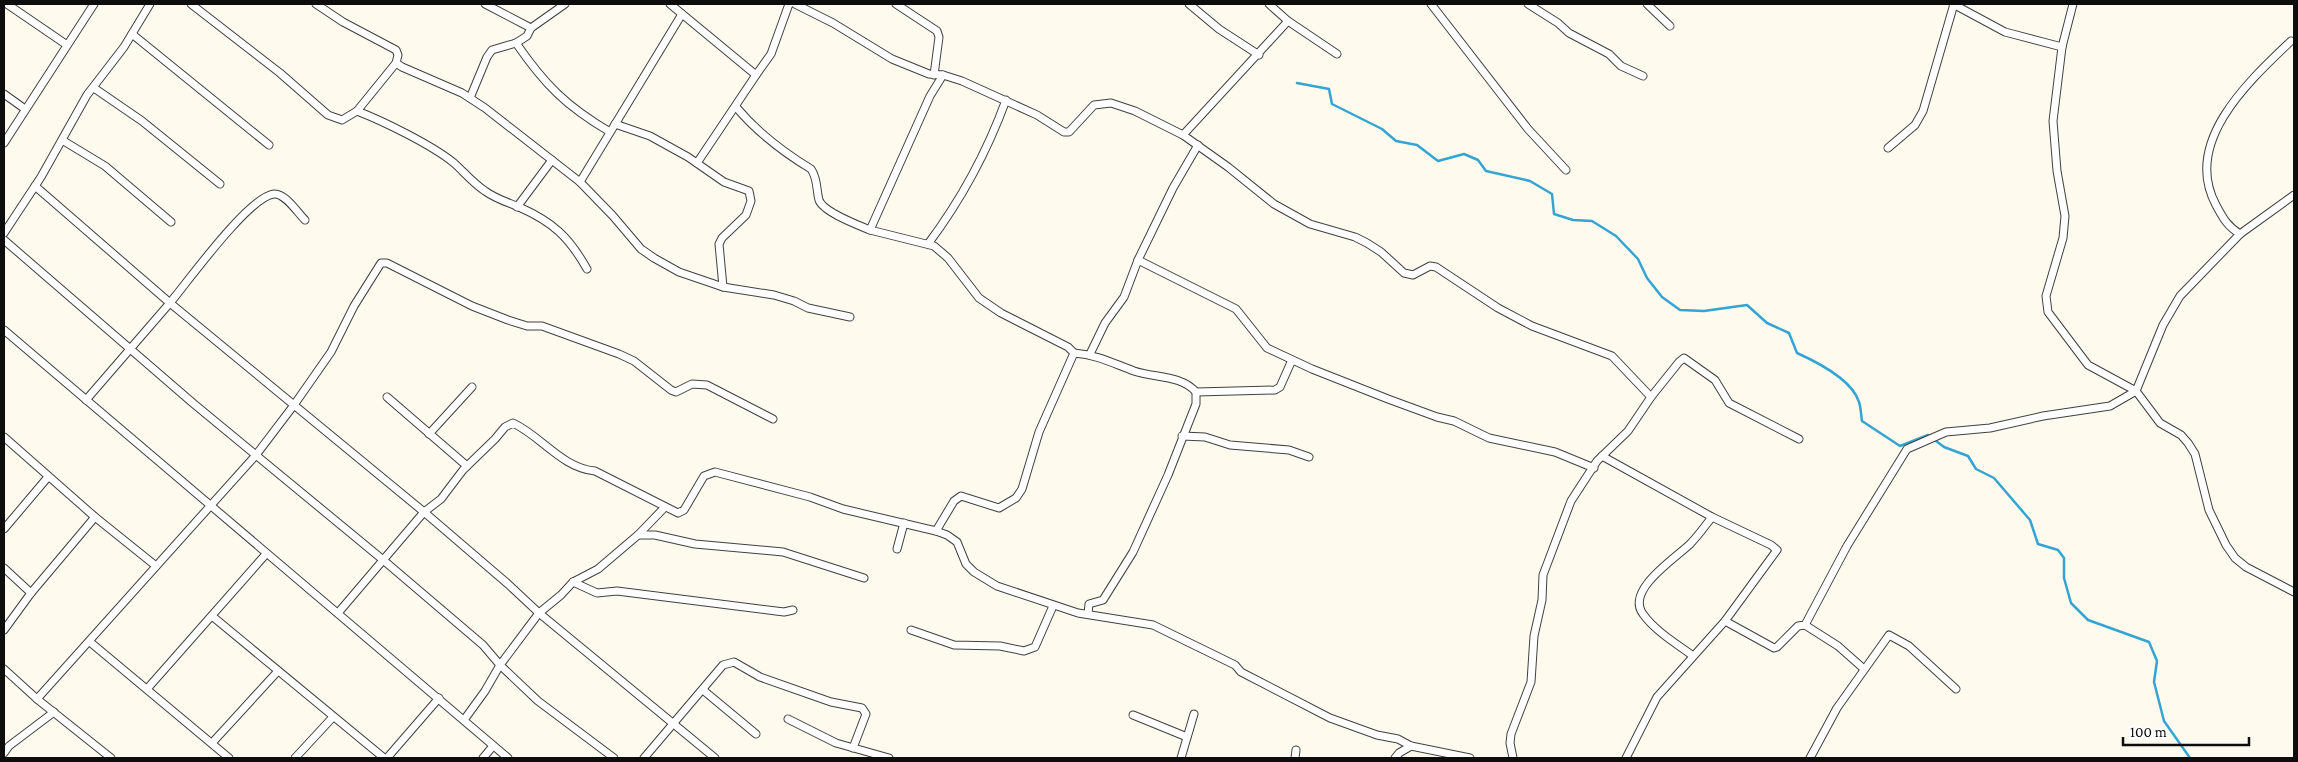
<svg xmlns="http://www.w3.org/2000/svg" width="2298" height="762" viewBox="0 0 2298 762" font-family="'Crimson Pro',serif">
  <style>
    .lines { fill: none; stroke-linecap: round; stroke-linejoin: round }
    .stream { stroke: #34a4d3; stroke-width: 2.5 }
    .minor-casing { stroke: #404040; stroke-width: 9 }
    .minor { stroke: #fff; stroke-width: 7 }
  </style>
  <rect width="100%" height="100%" fill="#fffaee"/>
  <g class="lines">
    <!-- stream -->
    <path class="stream" d="M1297,83L1329,89L1332,104L1382,129L1396,141L1417,145L1438,161L1464,154L1478,160L1486,171L1530,181L1552,194L1554,214L1573,220L1592,221L1616,236L1638,259L1647,278L1662,297L1680,310L1704,311L1747,305L1767,323L1789,333L1797,353C1817,362 1852,379 1859,402C1861,408 1861,415 1862,421L1900,446L1928,435L1944,447L1968,456L1976,469L1994,478L2030,520L2038,544L2058,550L2064,558V578L2071,603L2088,620L2149,642L2157,661L2154,682L2164,721L2190,758"/>
    <defs>
      <g id="minor">
        <path d="M7,4L67,45"/>
        <path d="M191,4L280,73L328,115L342,120L357,111C383,121 432,145 454,163C464,172 473,183 485,191C496,199 507,202 519,207C553,222 569,237 587,269"/>
        <path d="M316,4L343,22L396,50L398,55L396,63L402,67L462,93L485,108L580,182L613,216L641,249L654,258L679,272L723,287"/>
        <path d="M485,4L531,28"/>
        <path d="M670,4L756,75L771,54L789,4"/>
        <path d="M795,4L833,23L892,59L929,74L943,75L962,81L1037,115L1064,132H1069L1094,105L1111,103L1135,111L1183,135L1228,167L1274,204L1310,224L1355,237L1367,243L1381,252L1404,273L1413,275L1430,266L1436,267L1498,308L1532,326L1612,356L1651,397"/>
        <path d="M896,4L937,31L939,37L934,75"/>
        <path d="M1189,4L1219,29L1259,55"/>
        <path d="M1269,4L1288,21L1337,54"/>
        <path d="M1431,4L1528,129L1566,170"/>
        <path d="M1528,4L1558,23L1569,33L1609,54L1621,66L1643,76"/>
        <path d="M1647,4L1670,26"/>
        <path d="M1953,4L2005,32L2062,47"/>
        <path d="M2073,4L2062,47L2053,121L2057,171L2065,216L2063,238L2046,296L2048,312L2088,365L2136,391L2160,423L2181,435L2188,443L2195,454L2209,510L2226,545L2235,558L2246,567L2294,592"/>
        <path d="M132,34L269,145"/>
        <path d="M2291,41C2249,81 2182,142 2216,205C2223,218 2227,226 2240,234L2294,195"/>
        <path d="M516,43C545,85 566,106 610,132"/>
        <path d="M94,88L142,121L220,184"/>
        <path d="M4,94L25,109"/>
        <path d="M470,98L487,57L492,50L516,43L527,36L531,28L565,4"/>
        <path d="M736,107C757,132 783,152 811,169C818,179 816,189 819,200C823,212 858,225 870,230"/>
        <path d="M357,111L396,63"/>
        <path d="M615,124L650,136L688,157L724,182L749,191L751,201L746,215L722,238L719,244L723,287L774,295L794,301L808,308L850,317"/>
        <path d="M1183,135L1288,21"/>
        <path d="M62,140L105,166L171,222"/>
        <path d="M4,143L94,4"/>
        <path d="M1888,148L1915,125L1923,111L1954,4"/>
        <path d="M697,163L756,75"/>
        <path d="M580,182L682,14"/>
        <path d="M35,186L170,303L424,512L508,584L539,613L715,758"/>
        <path d="M517,207L552,160"/>
        <path d="M4,233L41,177L87,95L124,47L150,4"/>
        <path d="M4,240L194,404L382,559L483,645L500,665L538,701L614,758"/>
        <path d="M928,244C961,200 987,152 1006,100"/>
        <path d="M1138,260L1236,309L1267,348L1312,369L1388,399L1437,417L1454,421L1489,438L1555,452L1594,468"/>
        <path d="M4,330L508,758"/>
        <path d="M1074,353C1098,355 1112,363 1134,371C1155,378 1181,375 1196,392V404L1168,475L1133,552L1103,600L1089,604L1088,614"/>
        <path d="M1090,354L1105,323L1124,297L1138,260L1173,188L1198,145"/>
        <path d="M1196,392L1275,390L1280,387L1292,360"/>
        <path d="M387,397L467,466"/>
        <path d="M86,400C114,368 141,336 169,304C187,283 248,197 274,194C285,193 297,212 305,220"/>
        <path d="M429,434L472,387"/>
        <path d="M1182,436L1205,437L1230,445L1289,450L1309,457"/>
        <path d="M4,437L95,517L156,566"/>
        <path d="M1602,456L1712,517L1771,545L1777,550L1725,621L1657,697L1626,758"/>
        <path d="M4,529L48,477"/>
        <path d="M936,531L954,501L961,496L999,508L1016,498L1022,489L1039,432L1074,353L1068,347L1001,313L979,298L948,258L934,246L870,230L930,96L943,75"/>
        <path d="M638,535L665,507"/>
        <path d="M897,549L904,523"/>
        <path d="M4,568L31,593"/>
        <path d="M573,582L597,593L617,591L784,612L793,610"/>
        <path d="M338,613L424,512L441,499L463,470L495,439L505,427L513,423C541,436 562,468 595,471L678,513L684,510L704,476L715,472L810,497L843,509L936,531L947,535L957,542L966,564L974,572L997,586L1078,613L1153,625L1235,665L1241,672L1330,718L1377,735L1398,739L1411,746L1470,758"/>
        <path d="M212,616L384,758"/>
        <path d="M1725,621L1774,648L1777,647L1798,626L1805,625L1847,546L1907,449L1946,432L1990,428L2043,416L2110,406L2136,391L2163,325L2180,296L2240,234"/>
        <path d="M1805,625L1838,646L1864,669"/>
        <path d="M4,630L31,593L95,517"/>
        <path d="M911,630L954,645L1000,646L1024,651L1035,647L1053,606"/>
        <path d="M90,642L229,758"/>
        <path d="M1693,656C1677,644 1655,631 1643,614C1625,590 1676,558 1690,544C1698,536 1705,526 1712,517"/>
        <path d="M4,669L37,699"/>
        <path d="M147,689L266,554"/>
        <path d="M703,690L756,734"/>
        <path d="M1133,715L1187,737"/>
        <path d="M788,719L836,743L889,758"/>
        <path d="M464,720L485,691L500,665L539,613L561,595L573,582L598,569L638,535H655L695,544L783,552L864,578"/>
        <path d="M212,743L278,671"/>
        <path d="M4,753L9,746L54,712"/>
        <path d="M111,758L37,699L256,455L294,405L331,352L354,306L381,263H387L472,306L508,320L527,326H542L619,354L634,361L671,390L676,392L692,384L707,385L773,419"/>
        <path d="M295,758L333,717"/>
        <path d="M387,758L439,698"/>
        <path d="M483,758L493,746"/>
        <path d="M644,758L723,665L734,662L760,677L831,702L862,708L866,714L853,748"/>
        <path d="M1181,758L1194,714"/>
        <path d="M1295,758L1296,750"/>
        <path d="M1395,758L1399,753L1411,746"/>
        <path d="M1513,758L1510,743L1511,734L1531,682L1534,636L1542,600L1543,575L1571,501L1597,461L1628,431L1651,397L1679,362L1684,358L1715,380L1729,403L1799,439"/>
        <path d="M1810,758L1837,708L1889,635L1909,646L1956,689"/>
      </g>
    </defs>
    <!-- minor casing -->
    <use href="#minor" class="minor-casing"/>
    <!-- minor -->
    <use href="#minor" class="minor"/>
  </g>
  <!-- border -->
  <rect width="2298" height="762" fill="none" stroke="#0d0d0d" stroke-width="10"/>
  <!-- scale -->
  <path d="M2123 737v8h126v-8" fill="none" stroke="#0d0d0d" stroke-width="2.5"/>
  <text x="2130" y="737" font-size="15" fill="#0d0d0d" stroke="#ffffff" stroke-width="4" paint-order="stroke">100 m</text>
</svg>
